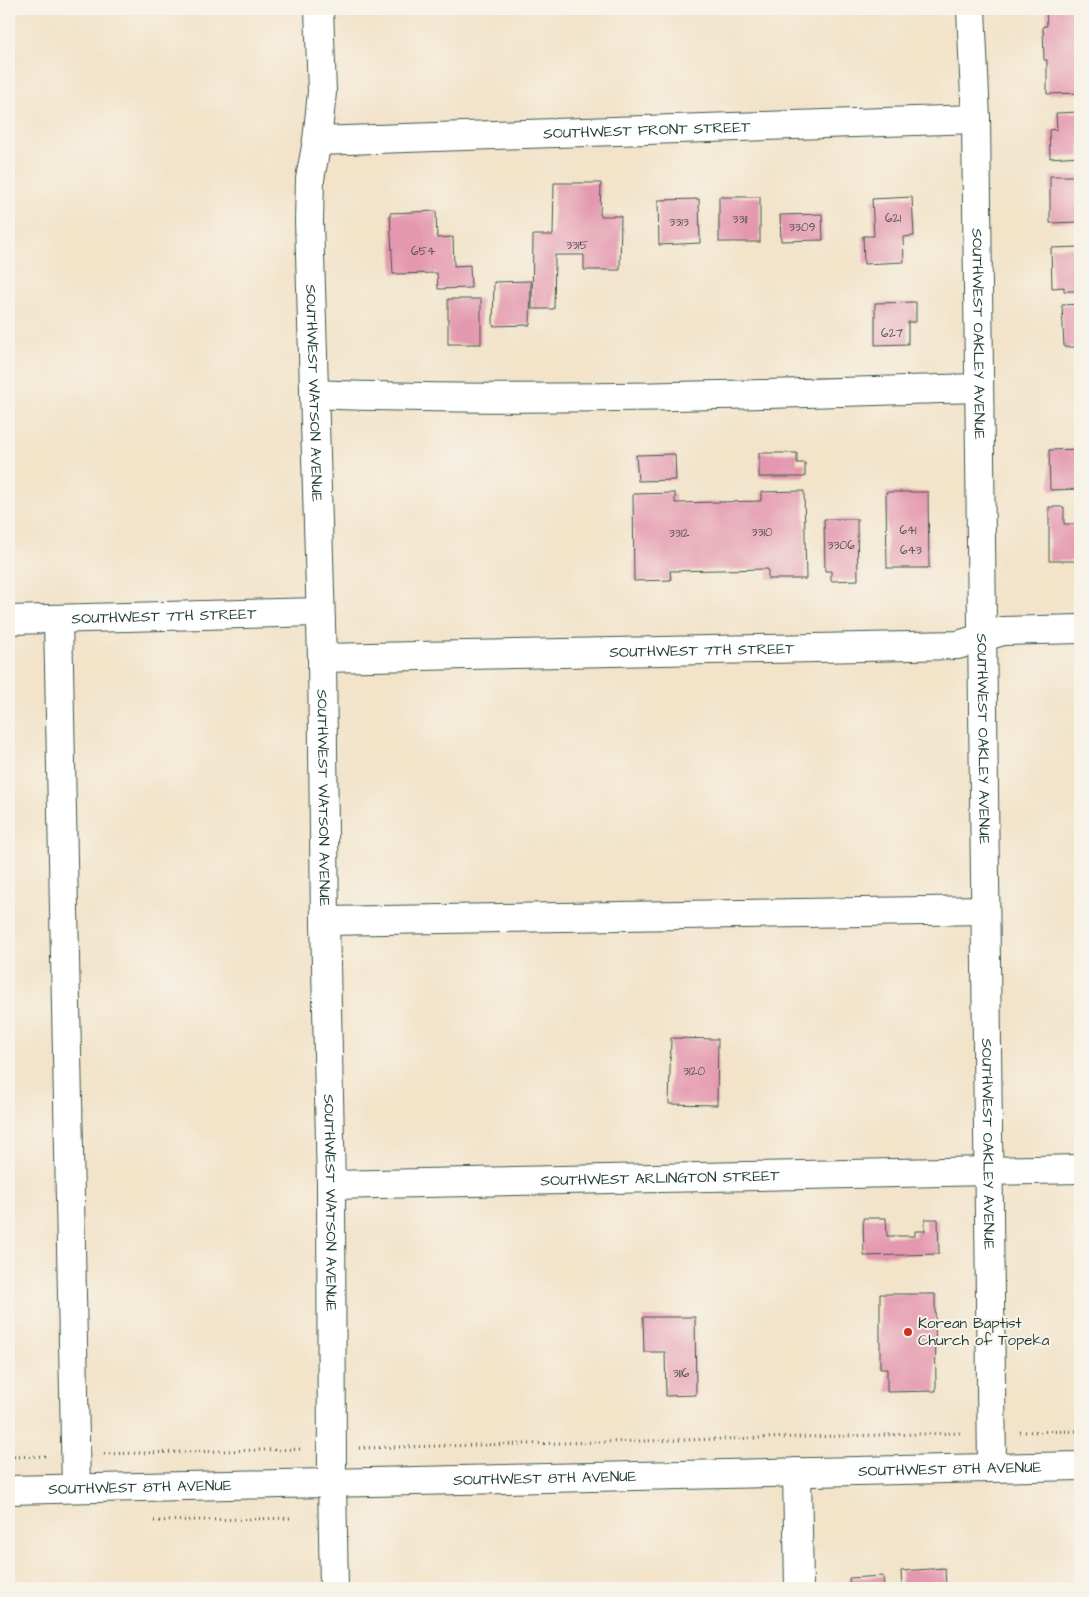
<svg xmlns="http://www.w3.org/2000/svg" width="1089" height="1597" viewBox="0 0 1089 1597" font-family="'Architects Daughter',sans-serif">
  <style>
    .building { fill: #e498af }
    .lines { fill: none; stroke-linecap: round; stroke-linejoin: round }
    .minor-casing { stroke: #3f564a; stroke-width: 30 }
    .path { stroke: #3f564a; stroke-width: 3; stroke-dasharray: 1 4; stroke-linecap: butt }
    .minor { stroke: #fff; stroke-width: 28 }
    .poi-dot { fill: #c8321e; stroke: #f7f3e8; stroke-width: 2 }
    .labels { text-anchor: middle; dominant-baseline: central; stroke-width: 4; stroke-linejoin: round; paint-order: stroke }
    .number-label { font-size: 12px; fill: #505453 }
    .street-label { font-size: 15px; fill: #1f3d34; stroke: #f7f3e8 }
    .poi-label { font-size: 15px; fill: #1f3d34; stroke: #f7f3e8; text-anchor: start }
  </style>
  <rect width="100%" height="100%" fill="#f7f3e8"/>
  <filter id="ink" filterUnits="userSpaceOnUse"><feTurbulence type="fractalNoise" baseFrequency=".02" numOctaves="2"/><feDisplacementMap in="SourceGraphic" scale="10" xChannelSelector="R" yChannelSelector="G"/><feConvolveMatrix kernelMatrix="1 2 1 2 8 2 1 2 1" color-interpolation-filters="sRGB"/></filter>
  <filter id="wash" filterUnits="userSpaceOnUse"><feTurbulence type="fractalNoise" baseFrequency=".0096" numOctaves="4" result="noise"/><feDisplacementMap in="SourceGraphic" scale="20" xChannelSelector="R" yChannelSelector="G"/><feGaussianBlur stdDeviation="1.12" result="paint"/><feColorMatrix in="noise" values="0 0 0 0 0 0 0 0 0 0 0 0 0 0 0 0 0 1.4 0 .05"/><feComposite in="paint" operator="in"/></filter>
  <g filter="url(#wash)">
    <rect width="100%" height="100%" fill="#f2e3c9"/>
    <g id="blocks">
      <!-- building -->
      <g class="building">
        <path d="M1046,9H1080V93L1047,94V60H1044L1043,26H1047Z"/>
        <path d="M1080,112V156L1050,158L1049,130L1057,129L1056,113Z"/>
        <path d="M1050,176H1080V222L1050,223Z"/>
        <path d="M554,183H601L600,216H621L620,270H584V255H555L554,309H532L533,235H553Z"/>
        <rect x="719" y="197" width="41" height="45"/>
        <path d="M912,197L914,236L903,237L904,262L864,264L863,236H874L872,199Z"/>
        <path d="M699,199L700,243L659,245L658,200Z"/>
        <path d="M436,211L437,238L453,237L454,266L470,265L471,288L438,289L437,273L393,274L390,213Z"/>
        <path d="M822,214L823,240L781,241L780,215Z"/>
        <path d="M1080,247V291H1064V287L1052,288L1051,248Z"/>
        <path d="M531,281L530,325L493,326L494,282Z"/>
        <rect x="448" y="299" width="33" height="45"/>
        <path d="M916,302V322H908V344L875,345V303Z"/>
        <path d="M1080,304V347H1064L1062,305Z"/>
        <path d="M1080,449V489L1050,490L1049,450Z"/>
        <path d="M759,453H797V463H805V477H759Z"/>
        <path d="M675,454L676,480L638,481L636,455Z"/>
        <path d="M804,491L806,579H768V569L670,571L671,580L634,581L633,494L675,493V503L761,501V492Z"/>
        <path d="M886,492H928L929,568H887Z"/>
        <path d="M1049,507H1064V524H1078L1079,561H1049Z"/>
        <path d="M824,519H857L858,580L831,581V571H825Z"/>
        <path d="M671,1038L718,1039L717,1105L669,1104Z"/>
        <path d="M863,1218H886L887,1236H915V1231H925V1219H938L939,1254L864,1256Z"/>
        <path d="M880,1294H935L936,1391L887,1392V1369H880Z"/>
        <path d="M643,1317H695L696,1395L666,1396L665,1352H644Z"/>
        <path d="M945,1568L946,1588H902L901,1571Z"/>
        <path d="M883,1576L884,1588H850L849,1578Z"/>
      </g>
    </g>
  </g>
  <g filter="url(#ink)">
    <use href="#blocks" fill-opacity="0" stroke="#3f564a" stroke-width="1"/>
    <g class="lines">
      <defs>
        <g id="minor">
          <path id="s1" d="M319,9L322,92L317,141L310,179L309,221L322,658L325,921L331,1185L332,1482L334,1588"/>
          <path id="s2" d="M971,9L976,119L992,1468"/>
          <path id="s3" d="M317,141L976,119"/>
          <path d="M314,394C536,403 757,394 979,388"/>
          <path d="M58,619L76,1488"/>
          <path id="s4" d="M9,620L320,612"/>
          <path id="s5" d="M322,658L958,645L1003,631L1080,629"/>
          <path d="M325,921L985,910"/>
          <path id="s6" d="M331,1185L1080,1169"/>
          <path d="M797,1472L799,1588"/>
          <path id="s7" d="M9,1490L1080,1466"/>
        </g>
      </defs>
      <!-- minor casing -->
      <use href="#minor" class="minor-casing"/>
      <!-- path -->
      <g class="path">
        <path d="M1020,1432L1080,1431"/>
        <path d="M359,1448L963,1433"/>
        <path d="M104,1454L303,1449"/>
        <path d="M9,1457L48,1456"/>
        <path d="M154,1521L293,1518"/>
      </g>
      <!-- minor -->
      <use href="#minor" class="minor"/>
    </g>
  </g>
  <!-- markers -->
  <circle class="poi-dot" cx="908" cy="1332" r="5"/>
  <g class="labels">
    <!-- number labels -->
    <g class="number-label">
      <text x="893" y="218">621</text>
      <text x="740" y="219">3311</text>
      <text x="679" y="222">3313</text>
      <text x="802" y="227">3309</text>
      <text x="577" y="245">3315</text>
      <text x="423" y="251">654</text>
      <text x="892" y="333">627</text>
      <text x="908" y="530">641</text>
      <text x="762" y="532">3310</text>
      <text x="679" y="533">3312</text>
      <text x="841" y="545">3306</text>
      <text x="911" y="550">643</text>
      <text x="694" y="1071">3120</text>
      <text x="681" y="1373">3116</text>
    </g>
    <!-- street labels -->
    <g class="street-label">
      <text stroke="none"><textPath href="#s3" startOffset="330">SOUTHWEST FRONT STREET</textPath></text>
      <text stroke="none"><textPath href="#s2" startOffset="325">SOUTHWEST OAKLEY AVENUE</textPath></text>
      <text stroke="none"><textPath href="#s1" startOffset="385">SOUTHWEST WATSON AVENUE</textPath></text>
      <text stroke="none"><textPath href="#s4" startOffset="155">SOUTHWEST 7TH STREET</textPath></text>
      <text stroke="none"><textPath href="#s5" startOffset="380">SOUTHWEST 7TH STREET</textPath></text>
      <text stroke="none"><textPath href="#s2" startOffset="730">SOUTHWEST OAKLEY AVENUE</textPath></text>
      <text stroke="none"><textPath href="#s1" startOffset="790">SOUTHWEST WATSON AVENUE</textPath></text>
      <text stroke="none"><textPath href="#s2" startOffset="1135">SOUTHWEST OAKLEY AVENUE</textPath></text>
      <text stroke="none"><textPath href="#s6" startOffset="329">SOUTHWEST ARLINGTON STREET</textPath></text>
      <text stroke="none"><textPath href="#s1" startOffset="1195">SOUTHWEST WATSON AVENUE</textPath></text>
      <text stroke="none"><textPath href="#s7" startOffset="941">SOUTHWEST 8TH AVENUE</textPath></text>
      <text stroke="none"><textPath href="#s7" startOffset="536">SOUTHWEST 8TH AVENUE</textPath></text>
      <text stroke="none"><textPath href="#s7" startOffset="131">SOUTHWEST 8TH AVENUE</textPath></text>
    </g>
    <!-- poi labels -->
    <g class="poi-label">
      <text x="918" y="1323">Korean Baptist<tspan x="918" dy="17">Church of Topeka</tspan></text>
    </g>
  </g>
  <!-- margin -->
  <rect width="1089" height="1597" fill="none" stroke="#f7f3e8" stroke-width="30"/>
</svg>
